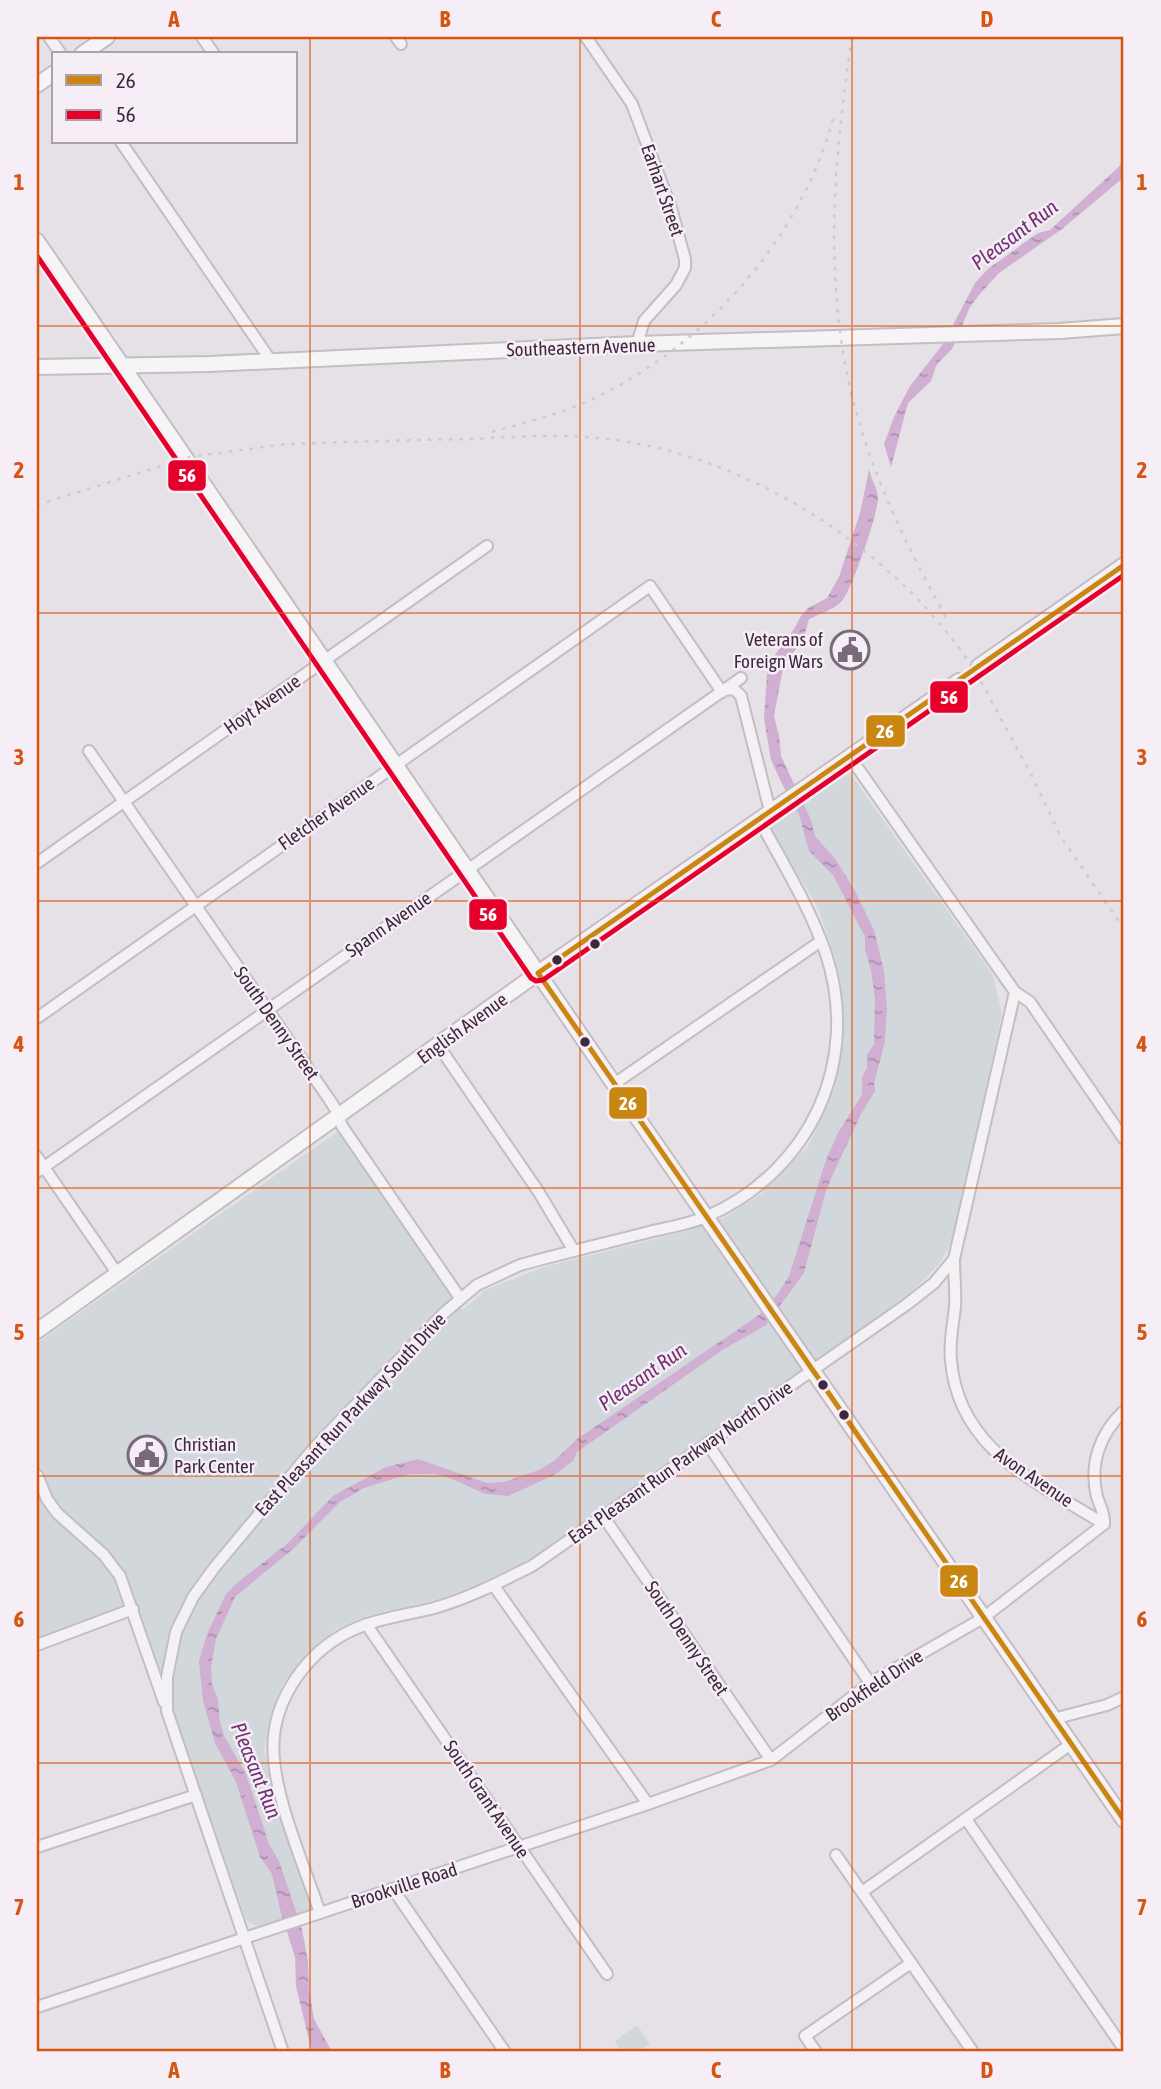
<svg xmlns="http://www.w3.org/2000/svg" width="1161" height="2089" viewBox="0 0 1161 2089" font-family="'Asap Condensed',sans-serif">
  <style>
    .green { fill: #d1d7db }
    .water { fill: url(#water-ripples) }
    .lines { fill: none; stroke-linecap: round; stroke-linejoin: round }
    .minor-casing { stroke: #c3bec3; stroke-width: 14 }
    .major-casing { stroke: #c4bdc3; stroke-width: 18 }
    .minor { stroke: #f3f1f3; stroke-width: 10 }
    .major { stroke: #f6f5f6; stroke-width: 14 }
    .rail { stroke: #cecace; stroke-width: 2.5; stroke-dasharray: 3.5 7; stroke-linecap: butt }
    .bus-1-casing { stroke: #f6eef6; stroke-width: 10 }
    .bus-2-casing { stroke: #f6eef6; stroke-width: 10 }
    .bus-1 { stroke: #c98610; stroke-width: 5 }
    .bus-2 { stroke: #e4002b; stroke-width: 5 }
    .grid { fill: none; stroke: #d75411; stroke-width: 2; stroke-opacity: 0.55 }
    .bus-dot { fill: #3f283e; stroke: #f6eef6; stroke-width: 2.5 }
    .labels { text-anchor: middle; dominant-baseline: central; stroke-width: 5; stroke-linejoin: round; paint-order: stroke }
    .street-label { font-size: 19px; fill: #3f283e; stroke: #f6eef6 }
    .poi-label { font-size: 19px; fill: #3f283e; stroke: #f6eef6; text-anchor: end }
    .water-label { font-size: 21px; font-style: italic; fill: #723273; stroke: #f6eef6 }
    .line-badge { stroke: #f6eef6; stroke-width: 2.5 }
    .badge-label { font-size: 19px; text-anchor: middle; font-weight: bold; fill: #fff }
    .neatline { fill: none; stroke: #d75411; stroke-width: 2.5 }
    .grid-label { font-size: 23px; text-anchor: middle; font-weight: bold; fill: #d75411 }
  </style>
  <defs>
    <pattern id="water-ripples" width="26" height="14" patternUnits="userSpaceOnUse" patternTransform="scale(1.75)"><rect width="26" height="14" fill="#d0afd2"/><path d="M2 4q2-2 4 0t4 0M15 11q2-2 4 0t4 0" fill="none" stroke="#aa8eac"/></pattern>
  </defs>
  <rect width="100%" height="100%" fill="#e6e1e6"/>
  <!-- green -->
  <g class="green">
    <path d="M849,772L993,975L1002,1014L952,1243L937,1266L910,1294L537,1556L487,1581L435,1600L365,1616L332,1632L306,1655L282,1685L270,1721L264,1751L312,1911L257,1926L246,1920L133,1604L37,1641V1343L340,1130L463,1310L485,1290L544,1267L686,1231L723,1218L761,1194L808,1146L834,1090L844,1019L836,960L817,906L770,828Z"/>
    <path d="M637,2025L650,2044L639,2052H622L615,2041Z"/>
  </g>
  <!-- water -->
  <g class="water">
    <path d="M1124,162V177L1062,229L999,273L979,295L970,307L952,349L937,364L931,381L908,403L891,467L884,444L894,417L910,386L943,344L975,283L988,269L1038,233L1050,230Z"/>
    <path d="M869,470C871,478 877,488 878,496C879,512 852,589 842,601C833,610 820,614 809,619L804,637L783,668L774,716L779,735L781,756L811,820L815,836L836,860L855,891L874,930L884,971L887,1008L885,1041L874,1084L875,1091L861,1114L833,1174L825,1194L804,1273L766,1325L724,1349L577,1452L573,1461L554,1475L508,1496L485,1494L452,1479L436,1474H409L364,1488L340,1502L293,1549L235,1597L216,1639L211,1667L212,1684L218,1700L220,1722L224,1736L246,1774L269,1844L279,1861L302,1929L308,1961L309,1990L314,2019L332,2052H312L296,1986L295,1957L281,1913L272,1874L260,1857L236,1782L215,1743L203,1701L199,1661L207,1634L226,1594L237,1583L288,1543L333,1496L368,1477L386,1467L418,1459L487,1483L504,1482L539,1470L554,1461L577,1439L759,1315L777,1295L789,1276L826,1160L838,1133L862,1095V1077L867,1068V1055L874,1044L875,999L871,970L865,949V937L833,875L809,851L799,814L784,788L771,760L764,719L767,674L774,656L794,629L801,616L808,608L827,598L839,577L860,513Z"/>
  </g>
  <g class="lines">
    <defs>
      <g id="minor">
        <path d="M49,37L61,54"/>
        <path d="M202,37L214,54"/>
        <path d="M396,37L401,44"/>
        <path d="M586,37L632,104L671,208L685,259V268L676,285L644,321L637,344"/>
        <path d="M121,142L271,361"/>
        <path d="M724,690L734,689L741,696L768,803L773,811"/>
        <path d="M89,751L329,1099L336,1110L342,1126L460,1298"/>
        <path d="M37,863L487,546"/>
        <path d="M1015,992L1030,1002L1124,1139"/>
        <path d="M37,1018L650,586L722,692"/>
        <path d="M438,1045L538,1191L574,1251"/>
        <path d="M614,1084L821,941"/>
        <path d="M37,1157L117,1273"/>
        <path d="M37,1172L741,678"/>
        <path d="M954,1259C954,1275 956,1292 955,1307C953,1325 949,1342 951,1360C958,1450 1037,1482 1104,1524"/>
        <path d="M707,1443L870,1683"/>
        <path d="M37,1475L47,1499L57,1513L104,1555L120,1576L164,1702"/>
        <path d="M603,1516L771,1760"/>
        <path d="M494,1586L648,1804"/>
        <path d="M366,1624L607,1974"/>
        <path d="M37,1645L133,1609"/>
        <path d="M1053,1719L1107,1705L1124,1697"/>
        <path d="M966,1819L1124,2049"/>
        <path d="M37,1847L196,1795"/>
        <path d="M836,1855L973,2052"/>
        <path d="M393,1889L505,2052"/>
        <path d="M862,1892L1071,1744"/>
        <path d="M320,1913C305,1868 278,1806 274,1760C268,1701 309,1646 362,1626C385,1617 411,1614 434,1608C469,1598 500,1582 532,1566L906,1305L934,1283L954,1259L1015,992L850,757"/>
        <path d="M37,2007L648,1804L771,1760L870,1683L983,1618L1104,1524C1105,1514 1100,1506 1097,1497C1089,1464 1100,1433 1124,1411"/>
        <path d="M283,2052L167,1711V1677L176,1632L193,1597L214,1568L315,1447L444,1313L477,1285L520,1265C563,1253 606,1243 649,1232C669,1227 692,1224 710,1215C811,1169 861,1061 826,954C810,907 783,864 760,821"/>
        <path d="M816,2052L805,2036L911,1963"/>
      </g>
      <g id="major">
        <path d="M82,54L107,37"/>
        <path d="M37,85L54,73"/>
        <path d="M37,241L614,1084L1124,1820"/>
        <path d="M37,367L209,364L637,344L1060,331L1124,326"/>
        <path d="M978,667L1124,565"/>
        <path d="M37,1331L538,973L959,681"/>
      </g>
    </defs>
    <!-- minor casing -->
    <use href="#minor" class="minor-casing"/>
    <!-- major casing -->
    <use href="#major" class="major-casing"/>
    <!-- minor -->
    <use href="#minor" class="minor"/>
    <!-- major -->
    <use href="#major" class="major"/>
    <!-- rail -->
    <g class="rail">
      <path d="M852,37C833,162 822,291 857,415C878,489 912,556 949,623"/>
      <path d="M492,432C527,422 561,414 593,399C706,345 800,240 833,119"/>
      <path d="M37,505L190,457L286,444C347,442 409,440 471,439C513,437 556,434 599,438C745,452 896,549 975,671"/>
      <path d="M971,663L1033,778L1061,837L1124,929"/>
    </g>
    <defs>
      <path id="bus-1" d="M1124,565L538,973L1124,1820"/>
      <path id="bus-2" d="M37,256L531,978L536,981L543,980L1124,575"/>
    </defs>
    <!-- bus-1 casing -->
    <use href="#bus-1" class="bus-1-casing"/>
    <!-- bus-2 casing -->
    <use href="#bus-2" class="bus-2-casing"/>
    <!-- bus-1 -->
    <use href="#bus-1" class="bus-1"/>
    <!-- bus-2 -->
    <use href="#bus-2" class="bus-2"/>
  </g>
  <!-- grid -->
  <path class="grid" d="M310,37V2052M580,37V2052M852,37V2052M37,326H1124M37,613H1124M37,901H1124M37,1188H1124M37,1476H1124M37,1763H1124"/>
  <!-- icons -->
  <defs>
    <symbol id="civic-ring" viewBox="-11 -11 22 22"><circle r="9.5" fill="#f6eef6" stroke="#796979" stroke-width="1.5"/><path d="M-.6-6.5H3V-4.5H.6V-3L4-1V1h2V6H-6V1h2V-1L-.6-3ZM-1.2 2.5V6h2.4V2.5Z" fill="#796979"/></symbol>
  </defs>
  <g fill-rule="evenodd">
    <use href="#civic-ring" x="828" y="628" width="44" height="44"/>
    <use href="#civic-ring" x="125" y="1433" width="44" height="44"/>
  </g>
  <!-- markers -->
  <g class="bus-dot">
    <circle cx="595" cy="944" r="6"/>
    <circle cx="557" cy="960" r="6"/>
    <circle cx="585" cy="1042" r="6"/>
    <circle cx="823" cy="1385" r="6"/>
    <circle cx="844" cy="1415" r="6"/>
  </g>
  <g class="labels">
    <!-- street labels -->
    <g class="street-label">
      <text transform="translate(663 190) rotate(71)">Earhart Street</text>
      <text transform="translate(581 347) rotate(-2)">Southeastern Avenue</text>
      <text transform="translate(262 704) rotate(-35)">Hoyt Avenue</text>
      <text transform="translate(326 813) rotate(-35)">Fletcher Avenue</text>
      <text transform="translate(388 924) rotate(-35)">Spann Avenue</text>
      <text transform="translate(277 1023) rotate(55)">South Denny Street</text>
      <text transform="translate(462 1028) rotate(-36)">English Avenue</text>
      <text transform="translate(350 1414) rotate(-47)">East Pleasant Run Parkway South Drive</text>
      <text transform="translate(680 1462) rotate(-35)">East Pleasant Run Parkway North Drive</text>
      <text transform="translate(1034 1477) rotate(34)">Avon Avenue</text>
      <text transform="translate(687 1638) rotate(56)">South Denny Street</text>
      <text transform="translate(874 1685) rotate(-34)">Brookfield Drive</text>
      <text transform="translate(487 1799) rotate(56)">South Grant Avenue</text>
      <text transform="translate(404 1885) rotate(-18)">Brookville Road</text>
    </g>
    <!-- poi labels -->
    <g class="poi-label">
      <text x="823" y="639">Veterans of<tspan x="823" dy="22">Foreign Wars</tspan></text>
      <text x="174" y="1444" text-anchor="start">Christian<tspan x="174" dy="22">Park Center</tspan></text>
    </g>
    <!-- water labels -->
    <g class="water-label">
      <text transform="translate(1014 234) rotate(-37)">Pleasant Run</text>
      <text transform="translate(642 1376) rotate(-35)">Pleasant Run</text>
      <text transform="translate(257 1770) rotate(68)">Pleasant Run</text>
    </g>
  </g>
  <g class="line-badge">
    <rect x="167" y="459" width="40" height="33" rx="7" fill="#e4002b"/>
    <rect x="929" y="680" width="40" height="34" rx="7" fill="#e4002b"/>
    <rect x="865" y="714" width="41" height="34" rx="7" fill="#c98610"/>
    <rect x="468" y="898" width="40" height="33" rx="7" fill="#e4002b"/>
    <rect x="608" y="1086" width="40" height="34" rx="7" fill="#c98610"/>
    <rect x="939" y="1564" width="40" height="34" rx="7" fill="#c98610"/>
  </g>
  <g class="badge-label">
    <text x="187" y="482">56</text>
    <text x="949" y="704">56</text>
    <text x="885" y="738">26</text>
    <text x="488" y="921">56</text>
    <text x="628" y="1110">26</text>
    <text x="959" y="1588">26</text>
  </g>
  <!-- border -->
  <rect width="1161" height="2089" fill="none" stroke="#f6eef6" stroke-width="77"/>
  <!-- legend -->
  <rect x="52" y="52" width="245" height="91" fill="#f6eef6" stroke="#ad9fac" stroke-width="2"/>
  <rect x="66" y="75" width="35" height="10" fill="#c98610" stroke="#ad9fac" stroke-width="2"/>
  <text x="116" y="88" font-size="21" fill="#3f283e">26</text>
  <rect x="66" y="110" width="35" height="10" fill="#e4002b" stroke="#ad9fac" stroke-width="2"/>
  <text x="116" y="122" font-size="21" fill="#3f283e">56</text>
  <rect x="38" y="38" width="1084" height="2012" class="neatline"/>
  <g class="grid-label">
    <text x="174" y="27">A</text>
    <text x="445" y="27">B</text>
    <text x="716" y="27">C</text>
    <text x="987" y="27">D</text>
    <text x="19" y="190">1</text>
    <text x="1142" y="190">1</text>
    <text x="19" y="478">2</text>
    <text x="1142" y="478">2</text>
    <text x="19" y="765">3</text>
    <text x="1142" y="765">3</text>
    <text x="19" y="1052">4</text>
    <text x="1142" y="1052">4</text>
    <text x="19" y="1340">5</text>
    <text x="1142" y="1340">5</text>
    <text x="19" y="1627">6</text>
    <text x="1142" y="1627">6</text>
    <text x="19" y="1915">7</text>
    <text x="1142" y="1915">7</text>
    <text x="174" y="2078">A</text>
    <text x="445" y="2078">B</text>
    <text x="716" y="2078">C</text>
    <text x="987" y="2078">D</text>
  </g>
</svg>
